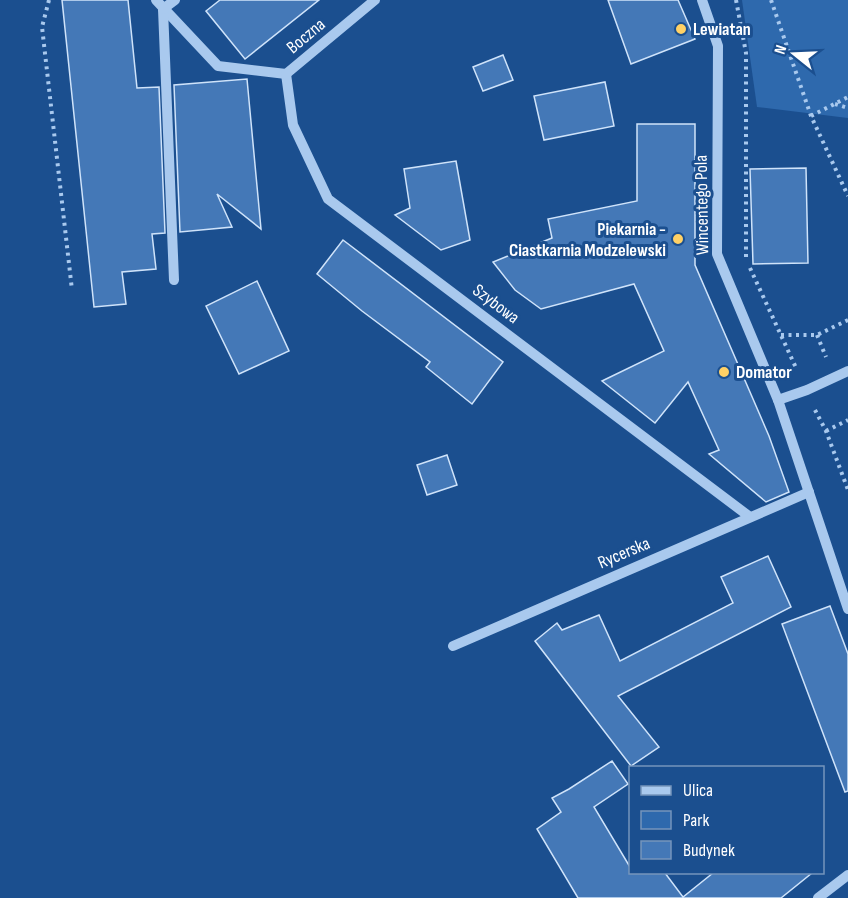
<svg xmlns="http://www.w3.org/2000/svg" width="848" height="898" viewBox="0 0 848 898" font-family="'Sofia Sans Condensed',sans-serif">
  <style>
    .green { fill: #2e69ad }
    .building { fill: #4478b7; stroke: #cfe3fa; stroke-width: 1.5 }
    .lines { fill: none; stroke-linecap: round; stroke-linejoin: round }
    .path { stroke: #a9c9ee; stroke-width: 4; stroke-dasharray: 3 4.5; stroke-linecap: butt }
    .minor { stroke: #a9c9ee; stroke-width: 10 }
    .poi-dot { fill: #ffd166; stroke: #1b4f8f; stroke-width: 2 }
    .labels { text-anchor: middle; dominant-baseline: central; stroke-width: 6; stroke-linejoin: round; paint-order: stroke }
    .poi-label { font-size: 18px; font-weight: bold; fill: #fff; stroke: #1b4f8f; text-anchor: start }
    .street-label { font-size: 18px; fill: #fff; stroke: #1b4f8f }
  </style>
  <rect width="100%" height="100%" fill="#1b4f8f"/>
  <!-- green -->
  <path class="green" d="M742,0H848V118L757,107Z"/>
  <!-- building -->
  <g class="building">
    <path d="M62,0H128L137,88L159,87L165,233L152,234L156,269L122,272L126,304L94,307Z"/>
    <path d="M220,0H319L245,59L206,11Z"/>
    <path d="M608,0H678L695,39L631,64Z"/>
    <path d="M503,55L513,80L483,91L473,67Z"/>
    <path d="M247,79L261,229L217,194L232,227L180,232L174,85Z"/>
    <path d="M605,82L614,126L544,140L534,96Z"/>
    <path d="M637,124H695V265L769,436L789,492L766,502L709,454L719,450L688,382L655,423L602,381L664,351L634,284L541,309L515,290L493,262L552,238L548,219L637,201Z"/>
    <path d="M456,161L470,240L441,250L395,215L410,208L404,169Z"/>
    <path d="M806,168L808,263L753,264L750,169Z"/>
    <path d="M343,240L503,362L472,404L426,367L430,362L362,311L317,274Z"/>
    <path d="M257,281L289,351L239,374L206,306Z"/>
    <path d="M447,455L457,485L427,495L417,465Z"/>
    <path d="M768,556L791,607L618,696L659,747L631,766L535,641L557,623L562,630L599,615L620,661L733,603L721,577Z"/>
    <path d="M830,606L848,654V791L845,792L782,624Z"/>
    <path d="M612,761L628,784L594,807L630,867V873H665L683,897L713,873H812L781,898H578L537,829L561,812L552,798L569,789Z"/>
  </g>
  <g class="lines">
    <!-- path -->
    <g class="path">
      <path d="M49,0L42,27L72,290"/>
      <path d="M736,0L746,53V258"/>
      <path d="M771,0L811,116L848,196"/>
      <path d="M835,104L848,108"/>
      <path d="M811,116L848,97"/>
      <path d="M750,268L797,370"/>
      <path d="M781,335H817L848,320"/>
      <path d="M817,335L826,357"/>
      <path d="M815,410L826,431L848,490"/>
      <path d="M826,431L848,420"/>
    </g>
    <!-- minor -->
    <g class="minor">
      <path d="M156,0L218,66L286,74"/>
      <path d="M702,0L718,46L717,254L778,400L848,609"/>
      <path d="M163,9L174,280"/>
      <path d="M163,9L175,0"/>
      <path d="M286,74L293,125L328,199L750,517"/>
      <path d="M286,74L375,0"/>
      <path d="M778,400L807,390L848,371"/>
      <path d="M453,646L809,492"/>
      <path d="M818,898L848,875"/>
    </g>
  </g>
  <!-- markers -->
  <g class="poi-dot">
    <circle cx="681" cy="29" r="6"/>
    <circle cx="678" cy="239" r="6"/>
    <circle cx="724" cy="372" r="6"/>
  </g>
  <g class="labels">
    <!-- poi labels -->
    <g class="poi-label">
      <text x="693" y="29">Lewiatan</text>
      <text x="666" y="229" text-anchor="end">Piekarnia -<tspan x="666" dy="21">Ciastkarnia Modzelewski</tspan></text>
      <text x="736" y="372">Domator</text>
    </g>
    <!-- street labels -->
    <g class="street-label">
      <text transform="translate(306 36) rotate(-40)">Boczna</text>
      <text transform="translate(702 205) rotate(-91)">Wincentego Pola</text>
      <text transform="translate(496 304) rotate(37)">Szybowa</text>
      <text transform="translate(624 553) rotate(-23)">Rycerska</text>
    </g>
  </g>
  <!-- legend -->
  <rect x="629" y="766" width="195" height="108" fill="#1b4f8f" stroke="#7695bc" stroke-width="1.5"/>
  <rect x="641" y="786" width="30" height="9" fill="#a9c9ee" stroke="#7695bc" stroke-width="1.5"/>
  <text x="683" y="796" font-size="18" fill="#ffffff">Ulica</text>
  <rect x="641" y="811" width="30" height="18" fill="#2e69ad" stroke="#7695bc" stroke-width="1.5"/>
  <text x="683" y="826" font-size="18" fill="#ffffff">Park</text>
  <rect x="641" y="841" width="30" height="18" fill="#4478b7" stroke="#7695bc" stroke-width="1.5"/>
  <text x="683" y="856" font-size="18" fill="#ffffff">Budynek</text>
  <!-- north arrow -->
  <g transform="translate(794 54) rotate(288)" stroke="#1b4f8f" stroke-width="4.5" paint-order="stroke">
  <path d="M0-4.5L10 22L0 15L-10 22Z" fill="#ffffff"/>
  <text y="-9" font-size="16" font-weight="bold" text-anchor="middle" fill="#ffffff">N</text>
  </g>
</svg>
